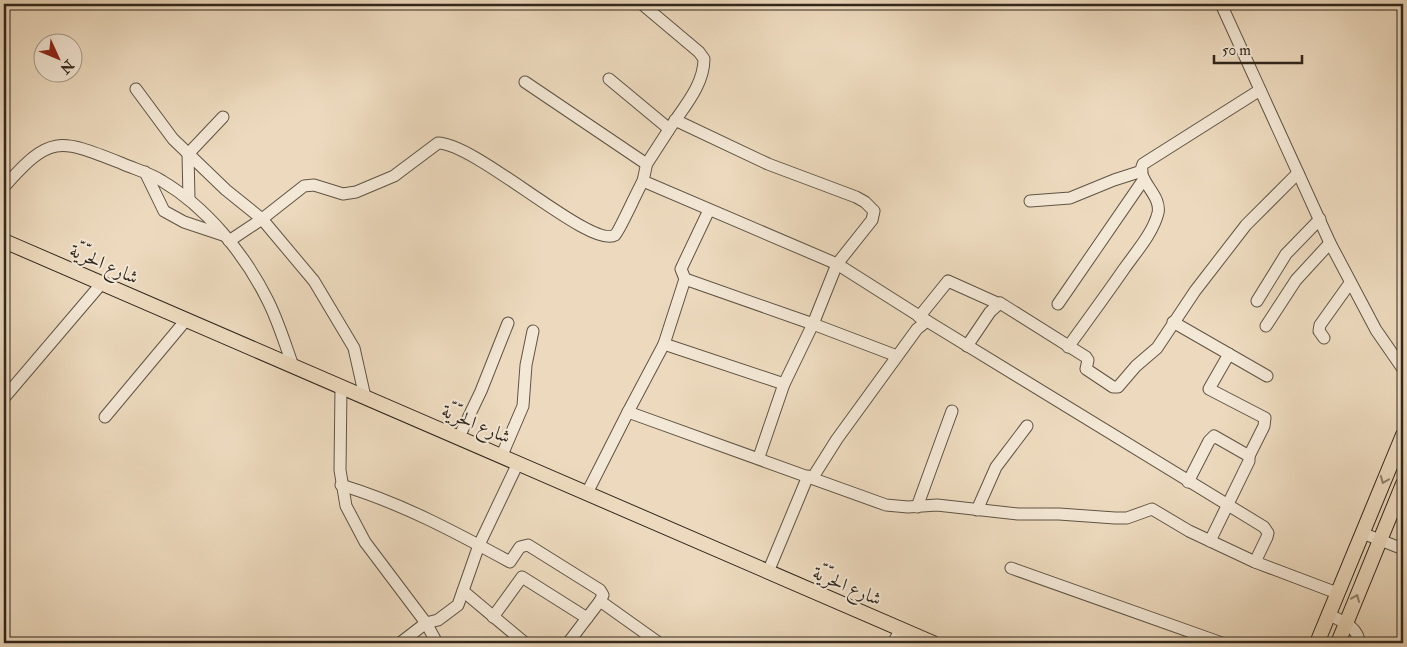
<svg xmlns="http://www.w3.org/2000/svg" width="1407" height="647" viewBox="0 0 1407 647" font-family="'IM FELL Double Pica',Amiri,serif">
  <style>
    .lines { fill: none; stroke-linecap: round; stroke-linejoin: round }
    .minor-casing { stroke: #5f5444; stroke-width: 13 }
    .major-casing { stroke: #30271c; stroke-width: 16 }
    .minor { stroke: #f3e7d5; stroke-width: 11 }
    .major { stroke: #eddabe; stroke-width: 14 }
    .oneway { stroke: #8e806d }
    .labels { text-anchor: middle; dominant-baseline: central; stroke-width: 4; stroke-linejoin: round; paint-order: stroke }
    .street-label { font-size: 19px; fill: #30271c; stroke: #f3e7d5 }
  </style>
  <rect width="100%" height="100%" fill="#eddabe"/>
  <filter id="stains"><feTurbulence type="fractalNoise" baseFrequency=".004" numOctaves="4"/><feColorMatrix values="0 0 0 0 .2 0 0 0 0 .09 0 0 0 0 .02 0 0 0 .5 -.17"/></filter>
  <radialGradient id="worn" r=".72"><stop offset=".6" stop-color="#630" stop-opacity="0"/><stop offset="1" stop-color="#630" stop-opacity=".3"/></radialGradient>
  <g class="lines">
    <defs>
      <g id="minor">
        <path d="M642,4L699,52L704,59C704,86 682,109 668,131"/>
        <path d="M1221,4L1330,243L1376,330L1403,369"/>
        <path d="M609,79L668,128V131L646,165"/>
        <path d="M525,82L645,163L646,167L643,181L837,264L927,321"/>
        <path d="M136,89L173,139L226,190L262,219L314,281L354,348L365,397"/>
        <path d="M675,120L768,164L856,197L865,202L874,211L872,220L837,264L813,324L784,384L759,457"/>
        <path d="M145,172L164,211L184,222L223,235"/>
        <path d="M4,187C50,135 58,138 121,163C134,169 150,173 162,181C206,207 244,253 267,299C278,320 285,344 293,366"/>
        <path d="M189,199L188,154L223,117"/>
        <path d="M1030,201L1070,198L1114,180L1142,171"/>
        <path d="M709,210L681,269L685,279L813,324L897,356"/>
        <path d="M229,241L262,219L304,186L314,185L343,194L356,192L394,176L438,143C478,144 591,250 615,235C619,232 637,191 643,181"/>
        <path d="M1257,301L1286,254L1320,219"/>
        <path d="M1058,304L1144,179"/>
        <path d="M919,317L948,281L997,303"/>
        <path d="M1173,322L1267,376"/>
        <path d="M1266,326L1296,280L1330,243"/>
        <path d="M1324,338L1319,331L1320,325L1350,283"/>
        <path d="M664,344L784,384"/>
        <path d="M967,346L990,312L1000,303L1086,357L1088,360L1086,369L1113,387H1118L1136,366L1157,348L1195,291L1246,225L1298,173"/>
        <path d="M1068,347C1087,321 1106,295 1124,269C1136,252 1153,233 1158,213C1162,194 1135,180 1143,164L1260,90"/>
        <path d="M1229,354L1209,389L1265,418L1264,426L1249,456"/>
        <path d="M341,387L340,470L346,506L365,542L426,623L437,643"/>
        <path d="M4,398L102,283"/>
        <path d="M628,412L664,344L685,279"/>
        <path d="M105,417L186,320"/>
        <path d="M459,437L481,391L508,323"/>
        <path d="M502,455L523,406L526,365L533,331"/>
        <path d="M813,477L837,439L917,329L927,321L1264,527L1268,533L1267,537L1255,562"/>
        <path d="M1188,482L1209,441L1214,436L1249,456V461L1210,541"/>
        <path d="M341,485C401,503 455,532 510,562L520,547L528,545L600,590L603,595L600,601L659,643"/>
        <path d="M587,493L628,412L886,505L908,507L937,505L1018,514H1059L1115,518H1127L1152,509L1189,531L1255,562L1337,593"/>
        <path d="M917,507L952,411"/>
        <path d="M977,510L996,467L1027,426"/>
        <path d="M1362,533L1403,549"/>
        <path d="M1011,568L1222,643"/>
        <path d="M768,572L808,476"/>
        <path d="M463,591L525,643"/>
        <path d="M1328,614C1341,621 1359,627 1359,643"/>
        <path d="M493,617L522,577L587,618"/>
        <path d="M400,643L426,623L438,620L458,605L479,545L518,463"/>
        <path d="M568,643L600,601"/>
        <path d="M893,643L901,629"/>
      </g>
      <g id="major">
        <path d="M4,241L933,643"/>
        <path d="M1317,643L1403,435"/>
        <path d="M1338,643L1403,484"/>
      </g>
    </defs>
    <!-- minor casing -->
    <use href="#minor" class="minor-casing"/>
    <!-- major casing -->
    <use href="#major" class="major-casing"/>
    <!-- minor -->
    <use href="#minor" class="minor"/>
    <!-- major -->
    <use href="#major" class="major"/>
  </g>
  <!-- one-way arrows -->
  <defs><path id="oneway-chevron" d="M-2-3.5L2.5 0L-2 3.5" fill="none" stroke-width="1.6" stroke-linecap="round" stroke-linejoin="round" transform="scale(1.25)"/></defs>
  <g class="oneway">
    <use href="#oneway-chevron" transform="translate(1384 480) rotate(112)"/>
    <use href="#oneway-chevron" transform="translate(1356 598) rotate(-68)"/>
  </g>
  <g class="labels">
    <!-- street labels -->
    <g class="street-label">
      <text transform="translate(104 264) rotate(24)">شارع الحرّيّة</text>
      <text transform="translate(476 424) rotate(23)">شارع الحرّيّة</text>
      <text transform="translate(847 586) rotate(23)">شارع الحرّيّة</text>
    </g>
  </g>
  <!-- margin -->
  <rect width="1407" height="647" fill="none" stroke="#eddabe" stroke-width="20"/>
  <rect x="5" y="5" width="1397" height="637" fill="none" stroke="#30271c" stroke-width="2.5"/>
  <rect x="10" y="10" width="1387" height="627" fill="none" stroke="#30271c"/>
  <!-- north arrow -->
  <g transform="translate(58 58) rotate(134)"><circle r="24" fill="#f3e7d5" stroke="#a59a8b"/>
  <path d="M0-4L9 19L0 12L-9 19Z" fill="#8f2418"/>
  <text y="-8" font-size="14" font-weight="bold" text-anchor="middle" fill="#30271c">N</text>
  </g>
  <!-- scale -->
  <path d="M1214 55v8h88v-8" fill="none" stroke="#30271c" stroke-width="2.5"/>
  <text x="1222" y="55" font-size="15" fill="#30271c" stroke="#f3e7d5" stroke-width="4" paint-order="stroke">50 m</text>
  <rect width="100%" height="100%" filter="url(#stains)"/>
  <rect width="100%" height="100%" fill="url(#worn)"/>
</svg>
